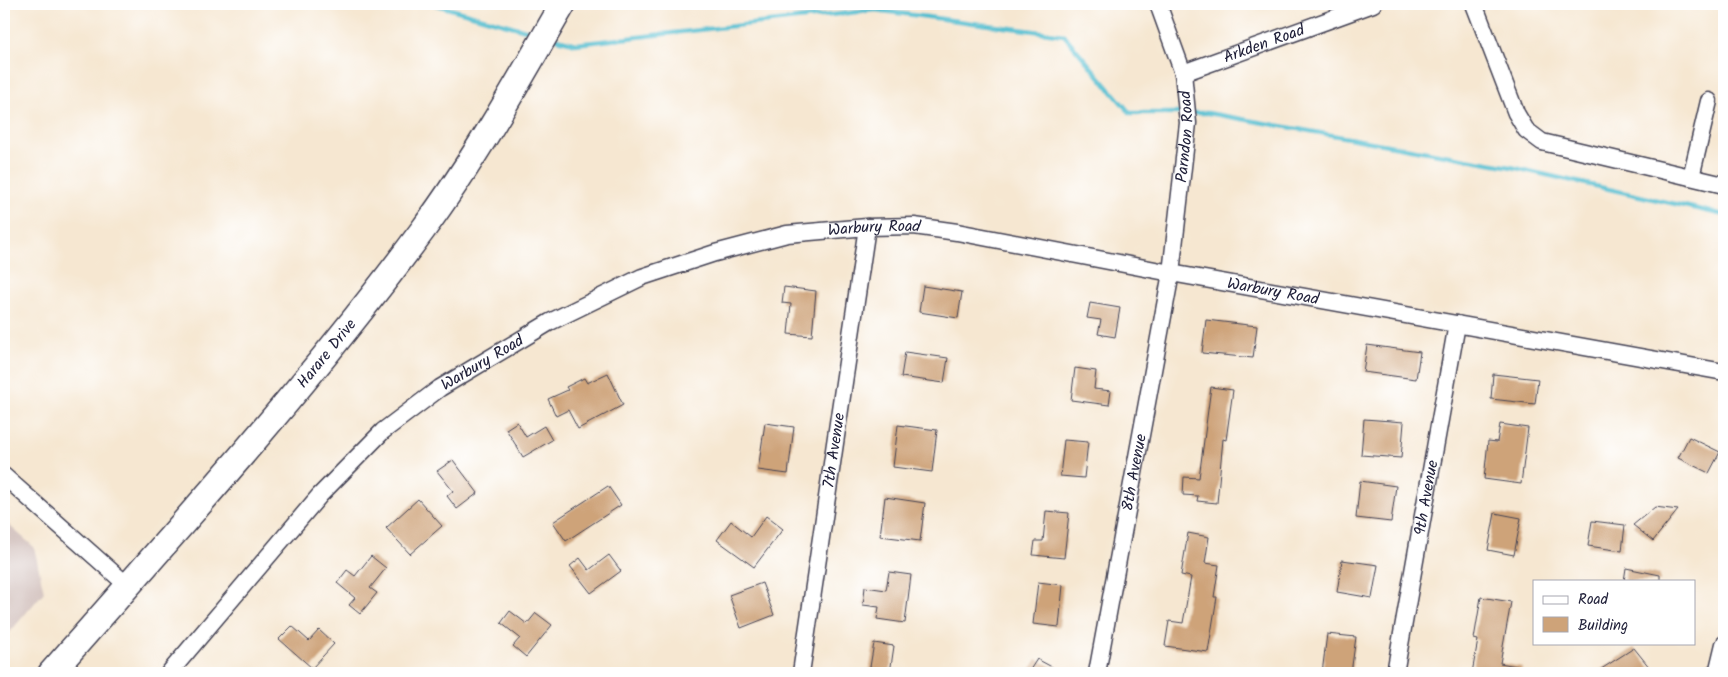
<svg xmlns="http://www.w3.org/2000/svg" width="1728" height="677" viewBox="0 0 1728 677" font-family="Kalam,sans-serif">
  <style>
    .industrial { fill: #d1c0bc }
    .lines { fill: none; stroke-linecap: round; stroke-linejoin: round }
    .stream { stroke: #53bdcf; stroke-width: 4.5 }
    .building { fill: #cea379 }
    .minor-casing { stroke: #424052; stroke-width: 19 }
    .primary-casing { stroke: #424052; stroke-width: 28 }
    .minor { stroke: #fff; stroke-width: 16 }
    .primary { stroke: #fff; stroke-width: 25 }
    .labels { text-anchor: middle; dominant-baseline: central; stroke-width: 4; stroke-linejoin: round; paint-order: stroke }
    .street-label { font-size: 16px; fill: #22223b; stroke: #fff }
  </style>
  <rect width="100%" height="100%" fill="#fff"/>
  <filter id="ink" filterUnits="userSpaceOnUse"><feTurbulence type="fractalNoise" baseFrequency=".02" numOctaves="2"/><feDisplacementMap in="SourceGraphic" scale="10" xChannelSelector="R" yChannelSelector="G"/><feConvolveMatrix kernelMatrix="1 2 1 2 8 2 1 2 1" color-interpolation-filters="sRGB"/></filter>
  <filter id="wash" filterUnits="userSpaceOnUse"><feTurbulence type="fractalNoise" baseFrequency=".0096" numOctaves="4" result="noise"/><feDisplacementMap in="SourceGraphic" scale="20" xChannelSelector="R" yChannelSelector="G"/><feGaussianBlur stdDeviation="1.12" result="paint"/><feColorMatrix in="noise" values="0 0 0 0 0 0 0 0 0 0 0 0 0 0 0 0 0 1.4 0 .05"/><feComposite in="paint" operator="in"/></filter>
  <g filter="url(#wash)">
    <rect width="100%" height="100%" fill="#f6e7d1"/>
    <!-- industrial -->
    <path class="industrial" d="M4,521L34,547L44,592L4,639Z"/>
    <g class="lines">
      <!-- stream -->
      <g class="stream">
        <path d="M433,4L536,33"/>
        <path d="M554,38L576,44L875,10L1064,35L1130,113H1183"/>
        <path d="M1191,113H1208L1511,167L1724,215"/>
      </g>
    </g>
    <g id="blocks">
      <!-- building -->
      <g class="building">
        <path d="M923,286L962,292L958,318L919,312Z"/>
        <path d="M784,287L816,291L812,336L788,334L791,304L782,303Z"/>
        <path d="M1090,303L1120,308L1115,337L1098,334L1101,320L1087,318Z"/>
        <path d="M1206,320L1257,326L1253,358L1202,353Z"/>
        <path d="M1367,345L1420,352L1416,379L1363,372Z"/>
        <path d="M905,352L948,358L944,383L901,377Z"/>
        <path d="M1075,368L1096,371L1094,389L1111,391L1109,405L1071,400Z"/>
        <path d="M608,373L623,405L578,429L568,410L556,416L548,399L568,390L566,387L584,378L587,383Z"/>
        <path d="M1493,374L1538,379L1535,404L1491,399Z"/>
        <path d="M1211,387L1233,390L1226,440L1223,439L1217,503L1197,501L1198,496L1183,495L1184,477L1199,478Z"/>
        <path d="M1364,419L1404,422L1401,458L1361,455Z"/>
        <path d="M517,422L526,437L544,426L552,440L523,457L506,429Z"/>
        <path d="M765,423L794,427L788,474L758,470Z"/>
        <path d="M1500,424L1528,428L1521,484L1484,479L1488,441L1497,442Z"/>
        <path d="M898,425L937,430L932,472L893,467Z"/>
        <path d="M1689,437L1720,452L1709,473L1678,458Z"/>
        <path d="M1064,440L1088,442L1084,478L1060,476Z"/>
        <path d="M453,460L478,493L457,509L447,496L453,491L437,471Z"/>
        <path d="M1360,481L1396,486L1391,522L1356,518Z"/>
        <path d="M608,486L621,505L566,541L553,522Z"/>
        <path d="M885,497L925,503L920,541L880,536Z"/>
        <path d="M418,499L442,526L410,554L386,528Z"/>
        <path d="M1655,507L1678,510L1653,541L1633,525Z"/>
        <path d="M1046,511L1069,513L1064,558L1033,555L1035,541H1043Z"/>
        <path d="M1495,513L1521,518L1514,555L1488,550Z"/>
        <path d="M766,516L783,529L754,567L717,540L731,521L751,537Z"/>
        <path d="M1592,521L1625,525L1622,551L1588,546Z"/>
        <path d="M1188,533L1209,537L1205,563L1219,565L1214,597H1217L1208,652L1165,646L1169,621L1183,623L1191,577L1181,575Z"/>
        <path d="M609,555L621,571L591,593L570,566L580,558L589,570Z"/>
        <path d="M371,556L386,568L370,588L377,593L360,614L349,605L355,598L337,583L347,570L355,576Z"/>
        <path d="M1342,560L1378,565L1372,598L1337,592Z"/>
        <path d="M1626,568L1660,575V581H1624Z"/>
        <path d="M889,572L911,575L905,623L877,619L879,607L863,605L865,587L886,590Z"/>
        <path d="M1038,582L1063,585L1059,627L1033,624Z"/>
        <path d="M762,583L774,615L741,628L729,595Z"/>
        <path d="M1481,597L1511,602L1500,663L1522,667L1521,673H1472L1478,640L1474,639Z"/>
        <path d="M510,611L527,624L536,613L552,625L526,657L513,646L520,638L501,623Z"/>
        <path d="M292,626L309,641L319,630L334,644L312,668L279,639Z"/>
        <path d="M1327,634L1356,637L1351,673H1322Z"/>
        <path d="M874,643L894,646L890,673H869Z"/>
        <path d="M1634,648L1654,673H1595Z"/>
        <path d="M1037,659L1063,673H1028Z"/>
      </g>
    </g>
  </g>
  <g filter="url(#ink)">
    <use href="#blocks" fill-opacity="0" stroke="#424052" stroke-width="1"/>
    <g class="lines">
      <defs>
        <g id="minor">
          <path d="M1474,4L1516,113L1526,130L1542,142L1724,185"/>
          <path id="s1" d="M1183,73L1373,4"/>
          <path d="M1691,177L1709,101"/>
          <path d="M4,476L128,586"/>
          <path id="s2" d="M169,673L320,495L383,431L440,388L550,322L642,277L715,253L787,234L867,227L914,226L957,232L1171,273L1724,372"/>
          <path id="s3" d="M801,673L867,227"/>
          <path id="s4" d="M1097,673L1171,273L1188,123L1183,73L1158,4"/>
          <path id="s5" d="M1395,673L1457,324"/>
          <path d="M1717,673L1724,644"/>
        </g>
        <g id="primary">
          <path id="s6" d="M51,673C178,529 308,385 422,231C475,159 519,81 563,4"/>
        </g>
      </defs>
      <!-- minor casing -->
      <use href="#minor" class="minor-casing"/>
      <!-- primary casing -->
      <use href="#primary" class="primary-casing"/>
      <!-- minor -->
      <use href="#minor" class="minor"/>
      <!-- primary -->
      <use href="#primary" class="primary"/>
    </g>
  </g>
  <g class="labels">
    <!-- street labels -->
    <g class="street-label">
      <text stroke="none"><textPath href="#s1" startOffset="86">Arkden Road</textPath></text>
      <text stroke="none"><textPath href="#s4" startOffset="544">Parndon Road</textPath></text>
      <text stroke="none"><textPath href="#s2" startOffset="864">Warbury Road</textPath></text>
      <text stroke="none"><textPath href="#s2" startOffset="1269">Warbury Road</textPath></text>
      <text stroke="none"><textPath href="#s6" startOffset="422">Harare Drive</textPath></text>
      <text stroke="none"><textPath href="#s2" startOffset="444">Warbury Road</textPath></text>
      <text stroke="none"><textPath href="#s3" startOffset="225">7th Avenue</textPath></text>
      <text stroke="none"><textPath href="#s4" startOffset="204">8th Avenue</textPath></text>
      <text stroke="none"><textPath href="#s5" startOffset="178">9th Avenue</textPath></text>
    </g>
  </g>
  <!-- margin -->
  <rect width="1728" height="677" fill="none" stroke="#fff" stroke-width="20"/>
  <!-- legend -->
  <rect x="1533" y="580" width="162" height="65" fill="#ffffff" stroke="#a7a7b1"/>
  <rect x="1543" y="596" width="25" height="8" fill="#ffffff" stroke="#a7a7b1"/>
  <text x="1578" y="604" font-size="15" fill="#22223b">Road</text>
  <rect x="1543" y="617" width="25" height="15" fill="#cea379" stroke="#a7a7b1"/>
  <text x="1578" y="630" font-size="15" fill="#22223b">Building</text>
</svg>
